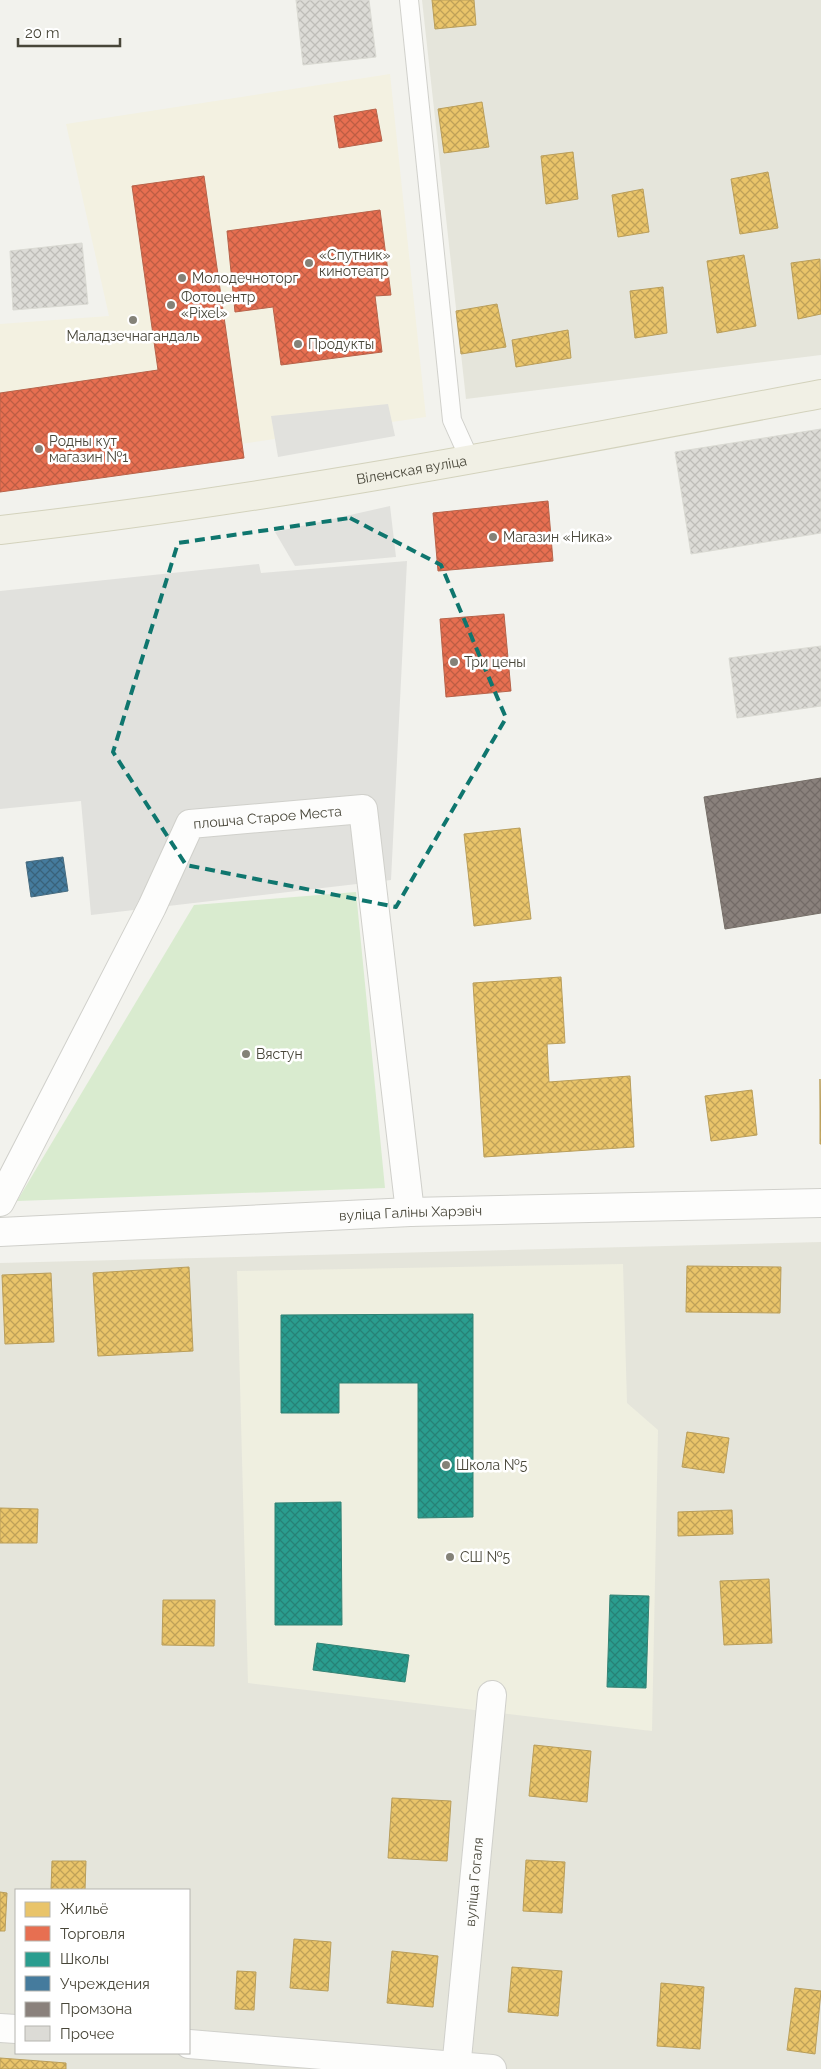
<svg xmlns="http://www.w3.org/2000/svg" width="821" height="2069" viewBox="0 0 821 2069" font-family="Raleway,sans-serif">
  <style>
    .residential { fill: #e5e5db; fill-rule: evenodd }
    .commercial { fill: #f3f1e1 }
    .education { fill: #efefe0 }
    .green { fill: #d9ebcf }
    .parking { fill: #e1e1dd }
    .homes { fill: url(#homes-cross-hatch); stroke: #b99e5b }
    .shops { fill: url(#shops-cross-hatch); stroke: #b7634a }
    .schools { fill: url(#schools-cross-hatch); stroke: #338375 }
    .public { fill: url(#public-cross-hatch); stroke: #466b7f }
    .industry { fill: url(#industry-cross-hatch); stroke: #766f68 }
    .building { fill: url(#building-cross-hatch); stroke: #dadad3 }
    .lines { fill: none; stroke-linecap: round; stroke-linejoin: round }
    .lane-casing { stroke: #d0d0cb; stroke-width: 20 }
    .street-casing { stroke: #d0d0cb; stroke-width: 30 }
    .primary-casing { stroke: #d3d2bc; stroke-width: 30 }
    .lane { stroke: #fdfdfc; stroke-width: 18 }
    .street { stroke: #fdfdfc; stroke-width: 28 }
    .primary { stroke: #f1f0e5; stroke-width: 28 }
    .marked { fill: none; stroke: #0f766e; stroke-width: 4; stroke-dasharray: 10 6; stroke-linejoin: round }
    .poi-dot { fill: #848278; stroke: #fff; stroke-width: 2 }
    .labels { text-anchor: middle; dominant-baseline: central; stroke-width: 5; stroke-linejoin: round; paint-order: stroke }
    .poi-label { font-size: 14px; fill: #484639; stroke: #fff; text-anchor: start }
    .street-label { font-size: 14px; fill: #484639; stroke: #fff }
  </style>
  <defs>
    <pattern id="homes-cross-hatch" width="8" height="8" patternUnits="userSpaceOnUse" patternTransform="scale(1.25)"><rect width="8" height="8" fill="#e9c46a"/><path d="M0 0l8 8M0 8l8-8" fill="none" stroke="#bfa158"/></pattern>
    <pattern id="shops-cross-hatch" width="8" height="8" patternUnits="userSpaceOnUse" patternTransform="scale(1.25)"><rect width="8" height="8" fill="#e76f51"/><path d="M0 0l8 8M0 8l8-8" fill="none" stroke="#bd5d44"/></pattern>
    <pattern id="schools-cross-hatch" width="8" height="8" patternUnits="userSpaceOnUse" patternTransform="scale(1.25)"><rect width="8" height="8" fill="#2a9d8f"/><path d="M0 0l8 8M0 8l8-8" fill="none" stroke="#268276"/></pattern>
    <pattern id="public-cross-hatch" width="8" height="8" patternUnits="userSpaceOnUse" patternTransform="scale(1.25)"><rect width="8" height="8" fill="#457b9d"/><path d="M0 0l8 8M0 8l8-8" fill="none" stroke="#39627a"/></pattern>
    <pattern id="industry-cross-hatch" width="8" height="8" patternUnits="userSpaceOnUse" patternTransform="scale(1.25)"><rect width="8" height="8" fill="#8a817c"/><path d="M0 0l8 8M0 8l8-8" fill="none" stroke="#736b67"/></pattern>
    <pattern id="building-cross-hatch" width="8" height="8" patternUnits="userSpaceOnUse" patternTransform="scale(1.25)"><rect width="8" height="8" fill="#dcdbd6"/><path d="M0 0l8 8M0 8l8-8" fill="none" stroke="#bebdb8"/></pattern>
  </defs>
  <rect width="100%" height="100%" fill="#f2f2ed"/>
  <!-- residential -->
  <g class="residential">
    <path d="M422,0H821V355L466,399Z"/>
    <path d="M821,1242V2069H0V1263ZM16,1890H189V2053H16Z"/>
  </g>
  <!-- commercial -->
  <path class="commercial" d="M390,74L426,417L0,479V324L109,316L66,124Z"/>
  <!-- education -->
  <path class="education" d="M623,1264L627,1403L658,1430L652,1731L248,1683L237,1271Z"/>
  <!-- green -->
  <path class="green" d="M356,892L385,1188L17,1201L194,905Z"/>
  <!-- parking -->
  <g class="parking">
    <path d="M388,404L395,436L278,457L271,416Z"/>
    <path d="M390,506L396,557L295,566L275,532Z"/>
    <path d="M407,561L391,880L91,915L81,801L0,809V591L259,564L261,573Z"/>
  </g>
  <!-- homes -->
  <g class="homes">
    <path d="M432,0H474L476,25L435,29Z"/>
    <path d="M482,102L489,147L444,153L438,109Z"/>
    <path d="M573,152L578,199L546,204L541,156Z"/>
    <path d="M768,172L778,228L740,234L731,179Z"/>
    <path d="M643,189L649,232L618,237L612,195Z"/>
    <path d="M744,255L756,326L717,333L707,261Z"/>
    <path d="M820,259L821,314L798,319L791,263Z"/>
    <path d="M663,287L667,333L635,338L630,291Z"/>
    <path d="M497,304L506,347L461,354L456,311Z"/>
    <path d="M568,330L571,358L516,367L512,340Z"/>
    <path d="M520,828L531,919L474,926L464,834Z"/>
    <path d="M561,977L565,1043L547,1044L549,1082L630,1076L634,1147L484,1157L473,983Z"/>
    <path d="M820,1079L821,1144H820Z"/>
    <path d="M752,1090L757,1135L711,1141L705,1096Z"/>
    <path d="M687,1266L781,1267L780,1313L686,1312Z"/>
    <path d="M189,1267L193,1351L98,1356L93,1273Z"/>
    <path d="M51,1273L54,1342L5,1344L2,1275Z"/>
    <path d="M687,1432L729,1438L724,1473L682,1467Z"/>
    <path d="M0,1508L38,1509L37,1543H0Z"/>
    <path d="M732,1510L733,1534L678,1536V1512Z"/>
    <path d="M769,1579L772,1643L724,1645L720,1581Z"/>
    <path d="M163,1600H215L214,1646L162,1645Z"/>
    <path d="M534,1745L591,1751L587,1802L529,1796Z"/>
    <path d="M392,1798L451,1801L447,1861L388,1858Z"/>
    <path d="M526,1860L565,1862L562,1913L523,1911Z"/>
    <path d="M52,1861H86L85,1890H51Z"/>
    <path d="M0,1892L7,1893L5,1931H0Z"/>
    <path d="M294,1939L331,1942L328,1991L290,1988Z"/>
    <path d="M392,1951L438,1956L433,2007L387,2003Z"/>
    <path d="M512,1967L562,1971L558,2016L508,2012Z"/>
    <path d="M237,1971L256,1972L254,2010L235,2009Z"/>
    <path d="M661,1983L704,1987L700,2049L657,2046Z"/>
    <path d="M795,1988L821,1991L815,2054L787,2050Z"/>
    <path d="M0,2058L66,2063V2069H0Z"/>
  </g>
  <!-- shops -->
  <g class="shops">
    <path d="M376,109L382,141L339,148L334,116Z"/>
    <path d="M204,176L244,458L0,492V393L158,370L132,186Z"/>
    <path d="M380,210L391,295L375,296L382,352L281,365L273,307L235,312L227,231Z"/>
    <path d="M548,501L553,561L438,571L433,513Z"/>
    <path d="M504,614L511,691L446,697L440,619Z"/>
  </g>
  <!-- schools -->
  <g class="schools">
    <path d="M473,1314V1517L418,1518V1383H339V1413H281V1315Z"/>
    <path d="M341,1502L342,1625H275V1503Z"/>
    <path d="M610,1595L649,1596L646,1688L607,1687Z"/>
    <path d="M317,1643L409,1655L405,1682L313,1670Z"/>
  </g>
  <!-- public -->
  <path class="public" d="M63,857L68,891L31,897L26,862Z"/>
  <!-- industry -->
  <path class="industry" d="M821,778V913L725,929L704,797Z"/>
  <!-- building -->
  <g class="building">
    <path d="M296,0H369L376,57L303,65Z"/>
    <path d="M82,243L88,304L13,310L10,251Z"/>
    <path d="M821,429V533L691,554L675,452Z"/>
    <path d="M821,646V706L737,718L729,658Z"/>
  </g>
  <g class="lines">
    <defs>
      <path id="lane" d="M409,0L452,420L470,460"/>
      <g id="street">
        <path id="s1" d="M0,1202L152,907L190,824L363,809L410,1212"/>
        <path id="s2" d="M0,1232L410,1212L821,1203"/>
        <path d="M0,2028L16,2029"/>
        <path d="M189,2044L492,2069"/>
        <path id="s3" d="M456,2069L492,1695"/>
      </g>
      <g id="primary">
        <path id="s4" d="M0,530C276,499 548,446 821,394"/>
      </g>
    </defs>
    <!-- lane casing -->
    <use href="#lane" class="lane-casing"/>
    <!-- street casing -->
    <use href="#street" class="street-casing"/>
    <!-- primary casing -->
    <use href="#primary" class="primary-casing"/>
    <!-- lane -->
    <use href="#lane" class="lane"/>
    <!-- street -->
    <use href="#street" class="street"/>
    <!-- primary -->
    <use href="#primary" class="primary"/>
  </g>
  <!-- marked area -->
  <path class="marked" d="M350,518L441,565L506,718L396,907L186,865L113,752L178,543Z"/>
  <!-- markers -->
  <g class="poi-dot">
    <circle cx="309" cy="263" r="5"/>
    <circle cx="182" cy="278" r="5"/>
    <circle cx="171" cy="305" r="5"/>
    <circle cx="133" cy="320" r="5"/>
    <circle cx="298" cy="344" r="5"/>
    <circle cx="39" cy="449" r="5"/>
    <circle cx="493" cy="537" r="5"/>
    <circle cx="454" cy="662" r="5"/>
    <circle cx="246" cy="1054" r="5"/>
    <circle cx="446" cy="1465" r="5"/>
    <circle cx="450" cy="1557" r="5"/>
  </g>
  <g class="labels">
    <!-- poi labels -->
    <g class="poi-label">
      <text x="319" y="255">«Спутник»<tspan x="319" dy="16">кинотеатр</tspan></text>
      <text x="192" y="278">Молодечноторг</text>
      <text x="181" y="297">Фотоцентр<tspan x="181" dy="16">«Pixel»</tspan></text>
      <text x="133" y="336" text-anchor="middle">Маладзечнагандаль</text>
      <text x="308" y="344">Продукты</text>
      <text x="49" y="441">Родны кут<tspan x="49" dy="16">магазин №1</tspan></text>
      <text x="503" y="537">Магазин «Ника»</text>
      <text x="464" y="662">Три цены</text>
      <text x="256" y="1054">Вястун</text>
      <text x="456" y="1465">Школа №5</text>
      <text x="460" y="1557">СШ №5</text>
    </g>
    <!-- street labels -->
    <g class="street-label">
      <text stroke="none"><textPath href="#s4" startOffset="416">Віленская вуліца</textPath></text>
      <text stroke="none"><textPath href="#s1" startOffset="501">плошча Старое Места</textPath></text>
      <text stroke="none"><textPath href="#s2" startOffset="411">вуліца Галіны Харэвіч</textPath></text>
      <text stroke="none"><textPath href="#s3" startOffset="188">вуліца Гогаля</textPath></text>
    </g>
  </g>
  <!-- legend -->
  <rect x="15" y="1889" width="175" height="165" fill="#ffffff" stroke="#b6b5b0"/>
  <rect x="25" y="1902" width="25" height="15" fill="#e9c46a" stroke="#b6b5b0"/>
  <text x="60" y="1914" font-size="15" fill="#484639">Жильё</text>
  <rect x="25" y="1926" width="25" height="15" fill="#e76f51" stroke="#b6b5b0"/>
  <text x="60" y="1939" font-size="15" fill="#484639">Торговля</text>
  <rect x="25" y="1952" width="25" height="15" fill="#2a9d8f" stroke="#b6b5b0"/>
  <text x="60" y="1964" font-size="15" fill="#484639">Школы</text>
  <rect x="25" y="1976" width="25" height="15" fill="#457b9d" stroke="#b6b5b0"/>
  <text x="60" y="1989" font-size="15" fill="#484639">Учреждения</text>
  <rect x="25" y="2002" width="25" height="15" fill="#8a817c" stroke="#b6b5b0"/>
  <text x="60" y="2014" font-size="15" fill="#484639">Промзона</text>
  <rect x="25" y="2026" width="25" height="15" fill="#dcdbd6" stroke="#b6b5b0"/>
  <text x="60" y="2039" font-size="15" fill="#484639">Прочее</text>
  <!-- scale -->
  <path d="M18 38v8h102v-8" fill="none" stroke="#484639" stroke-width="2.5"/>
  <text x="25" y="38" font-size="15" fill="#484639" stroke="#ffffff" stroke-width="4" paint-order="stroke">20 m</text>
</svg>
